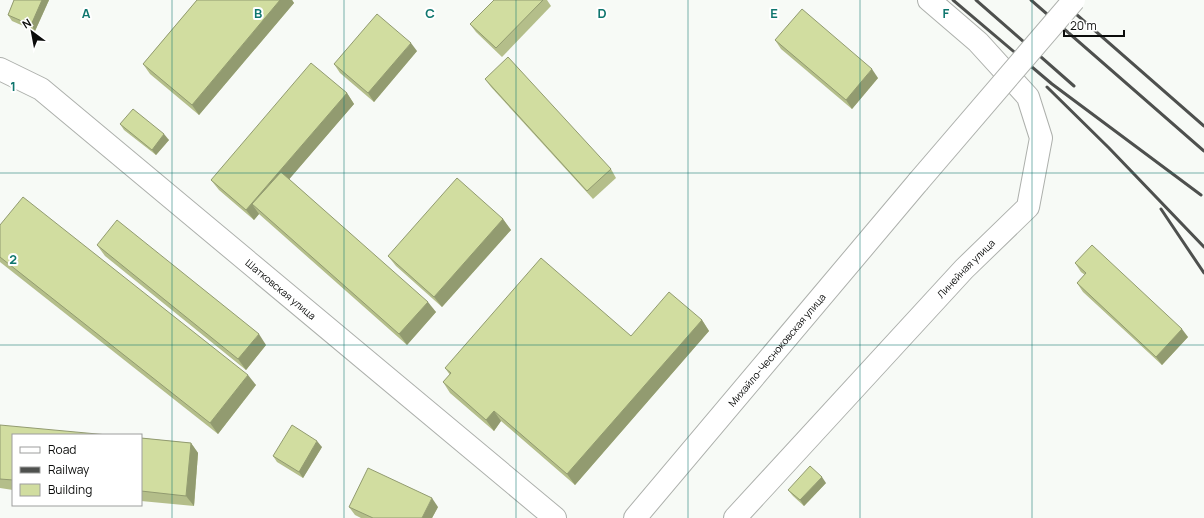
<svg xmlns="http://www.w3.org/2000/svg" width="1204" height="518" viewBox="0 0 1204 518" font-family="Manrope,sans-serif">
  <style>
    .lines { fill: none; stroke-linecap: round; stroke-linejoin: round }
    .minor-casing { stroke: #adb0ac; stroke-width: 24 }
    .minor { stroke: #fff; stroke-width: 22 }
    .rail { stroke: #4e504e; stroke-width: 3 }
    .minor-bridge-casing { stroke: #adb0ac; stroke-width: 24; stroke-linecap: butt }
    .minor-bridge { stroke: #fff; stroke-width: 22 }
    .wall { fill: #b4be8a }
    .shaded-wall { fill: #929b70 }
    .building { fill: #d1dda0; stroke: #929b70 }
    .grid { fill: none; stroke: #0f766e; stroke-width: 1; stroke-opacity: 0.55 }
    .labels { text-anchor: middle; dominant-baseline: central; stroke-width: 4; stroke-linejoin: round; paint-order: stroke }
    .street-label { font-size: 10px; fill: #0b0c0b; stroke: #fff }
    .grid-label { font-size: 13px; text-anchor: middle; font-weight: bold; fill: #0f766e; stroke: #fff; stroke-width: 4; stroke-linejoin: round; paint-order: stroke }
  </style>
  <rect width="100%" height="100%" fill="#f7faf6"/>
  <g class="lines">
    <defs>
      <g id="minor">
        <path id="s1" d="M0,69L41,89L555,518"/>
        <path id="s2" d="M635,518L918,182"/>
        <path id="s3" d="M735,518L964,269L1028,207L1041,138L1028,97L978,42L929,0"/>
      </g>
    </defs>
    <!-- minor casing -->
    <use href="#minor" class="minor-casing"/>
    <!-- minor -->
    <use href="#minor" class="minor"/>
    <!-- rail -->
    <g class="rail">
      <path d="M953,0L1052,84L1201,195"/>
      <path d="M976,0L1074,86"/>
      <path d="M1031,0L1204,151"/>
      <path d="M1060,0L1204,126"/>
      <path d="M1047,87L1109,148L1204,247"/>
      <path d="M1161,209L1204,273"/>
    </g>
    <defs>
      <path id="minor-bridge" d="M918,182L1074,0"/>
    </defs>
    <!-- minor-bridge casing -->
    <use href="#minor-bridge" class="minor-bridge-casing"/>
    <!-- minor-bridge -->
    <use href="#minor-bridge" class="minor-bridge"/>
  </g>
  <!-- wall -->
  <g class="wall">
    <path d="M14,0H49L35,31L12,21L8,15Z"/>
    <path d="M197,0H292L294,3L199,115L150,74L143,64Z"/>
    <path d="M494,0H547L551,6L502,57L476,32L470,24Z"/>
    <path d="M775,40L878,78L852,109L781,49Z"/>
    <path d="M417,51L374,102L340,73L334,64Z"/>
    <path d="M485,79L611,169L616,178L593,199L491,87Z"/>
    <path d="M347,93L354,104L289,179L436,312L407,345L259,214L254,220L219,190L211,180Z"/>
    <path d="M120,124L169,140L156,155L124,130Z"/>
    <path d="M503,219L511,230L442,307L396,266L388,256Z"/>
    <path d="M0,225L256,385L218,434L0,262Z"/>
    <path d="M97,245L266,345L246,370L105,256Z"/>
    <path d="M1075,263L1188,337L1162,365L1083,292L1077,283L1085,275L1081,272Z"/>
    <path d="M702,320L709,331L575,485L501,421L494,431L450,393L443,382L450,375L445,368L631,336Z"/>
    <path d="M0,425L13,435V490L0,488Z"/>
    <path d="M141,438L191,443L198,453L194,506L141,501Z"/>
    <path d="M322,447L303,478L277,462L273,456Z"/>
    <path d="M826,483L804,506L793,496L788,490Z"/>
    <path d="M349,507H438L432,518H361L355,515Z"/>
  </g>
  <!-- shaded-wall -->
  <g class="shaded-wall">
    <path d="M42,0H49L35,31L31,25Z"/>
    <path d="M280,0H292L294,3L199,115L192,105Z"/>
    <path d="M411,43L417,51L374,102L368,93Z"/>
    <path d="M872,69L878,78L852,109L846,100Z"/>
    <path d="M347,93L354,104L261,212L252,204L259,214L254,220L246,210Z"/>
    <path d="M164,134L169,140L156,155L152,150Z"/>
    <path d="M503,219L511,230L442,307L434,297Z"/>
    <path d="M428,302L436,312L407,345L399,334Z"/>
    <path d="M702,320L709,331L575,485L567,474Z"/>
    <path d="M1182,329L1188,337L1162,365L1156,357Z"/>
    <path d="M259,334L266,345L246,370L238,359Z"/>
    <path d="M248,375L256,385L218,434L210,423Z"/>
    <path d="M494,411L501,421L494,431L486,420Z"/>
    <path d="M317,441L322,447L303,478L299,472Z"/>
    <path d="M191,443L198,453L194,506L186,496Z"/>
    <path d="M822,477L826,483L804,506L800,500Z"/>
    <path d="M432,498L438,507L432,518H422Z"/>
  </g>
  <!-- building -->
  <g class="building">
    <path d="M14,0H42L31,25L8,15Z"/>
    <path d="M197,0H280L192,105L143,64Z"/>
    <path d="M494,0H543L496,48L470,24Z"/>
    <path d="M802,9L872,69L846,100L775,40Z"/>
    <path d="M377,14L411,43L368,93L334,64Z"/>
    <path d="M508,57L611,169L587,191L485,79Z"/>
    <path d="M311,63L347,93L246,210L211,180Z"/>
    <path d="M133,109L164,134L152,150L120,124Z"/>
    <path d="M281,172L428,302L399,334L252,204Z"/>
    <path d="M457,178L503,219L434,297L388,256Z"/>
    <path d="M23,197L248,375L210,423L0,257V225Z"/>
    <path d="M117,220L259,334L238,359L97,245Z"/>
    <path d="M1092,245L1182,329L1156,357L1077,283L1086,273L1075,263Z"/>
    <path d="M541,258L631,336L669,292L702,320L567,474L494,411L486,420L443,382L451,373L445,368Z"/>
    <path d="M0,425L108,435H13V480L0,479Z"/>
    <path d="M292,425L317,441L299,472L273,456Z"/>
    <path d="M141,438L191,443L186,496L141,491Z"/>
    <path d="M810,466L822,477L800,500L788,490Z"/>
    <path d="M368,468L432,498L422,518H373L349,507Z"/>
  </g>
  <!-- grid -->
  <path class="grid" d="M172,0V518M344,0V518M516,0V518M688,0V518M860,0V518M1032,0V518M0,173H1204M0,345H1204"/>
  <g class="labels">
    <!-- street labels -->
    <g class="street-label">
      <text stroke="none"><textPath href="#s3" startOffset="340">Линейная улица</textPath></text>
      <text stroke="none"><textPath href="#s1" startOffset="358">Шатковская улица</textPath></text>
      <text stroke="none"><textPath href="#s2" startOffset="220">Михайло-Чесноковская улица</textPath></text>
    </g>
  </g>
  <g class="grid-label">
    <text x="86" y="18">A</text>
    <text x="258" y="18">B</text>
    <text x="430" y="18">C</text>
    <text x="602" y="18">D</text>
    <text x="774" y="18">E</text>
    <text x="946" y="18">F</text>
    <text x="13" y="91">1</text>
    <text x="13" y="264">2</text>
  </g>
  <!-- legend -->
  <rect x="12" y="434" width="130" height="72" fill="#ffffff" stroke="#9d9e9d"/>
  <rect x="20" y="447" width="20" height="6" fill="#ffffff" stroke="#9d9e9d"/>
  <text x="48" y="454" font-size="12" fill="#0b0c0b">Road</text>
  <rect x="20" y="467" width="20" height="6" fill="#4e504e" stroke="#9d9e9d"/>
  <text x="48" y="474" font-size="12" fill="#0b0c0b">Railway</text>
  <rect x="20" y="484" width="20" height="12" fill="#d1dda0" stroke="#9d9e9d"/>
  <text x="48" y="494" font-size="12" fill="#0b0c0b">Building</text>
  <!-- north arrow -->
  <g transform="translate(32 32) rotate(328)" stroke="#ffffff" stroke-width="3" paint-order="stroke">
  <path d="M0-3L7 15L0 10L-7 15Z" fill="#0b0c0b"/>
  <text y="-6" font-size="11" font-weight="bold" text-anchor="middle" fill="#0b0c0b">N</text>
  </g>
  <!-- scale -->
  <path d="M1064 30v6h60v-6" fill="none" stroke="#0b0c0b" stroke-width="2"/>
  <text x="1070" y="30" font-size="12" fill="#0b0c0b" stroke="#ffffff" stroke-width="3" paint-order="stroke">20 m</text>
</svg>
